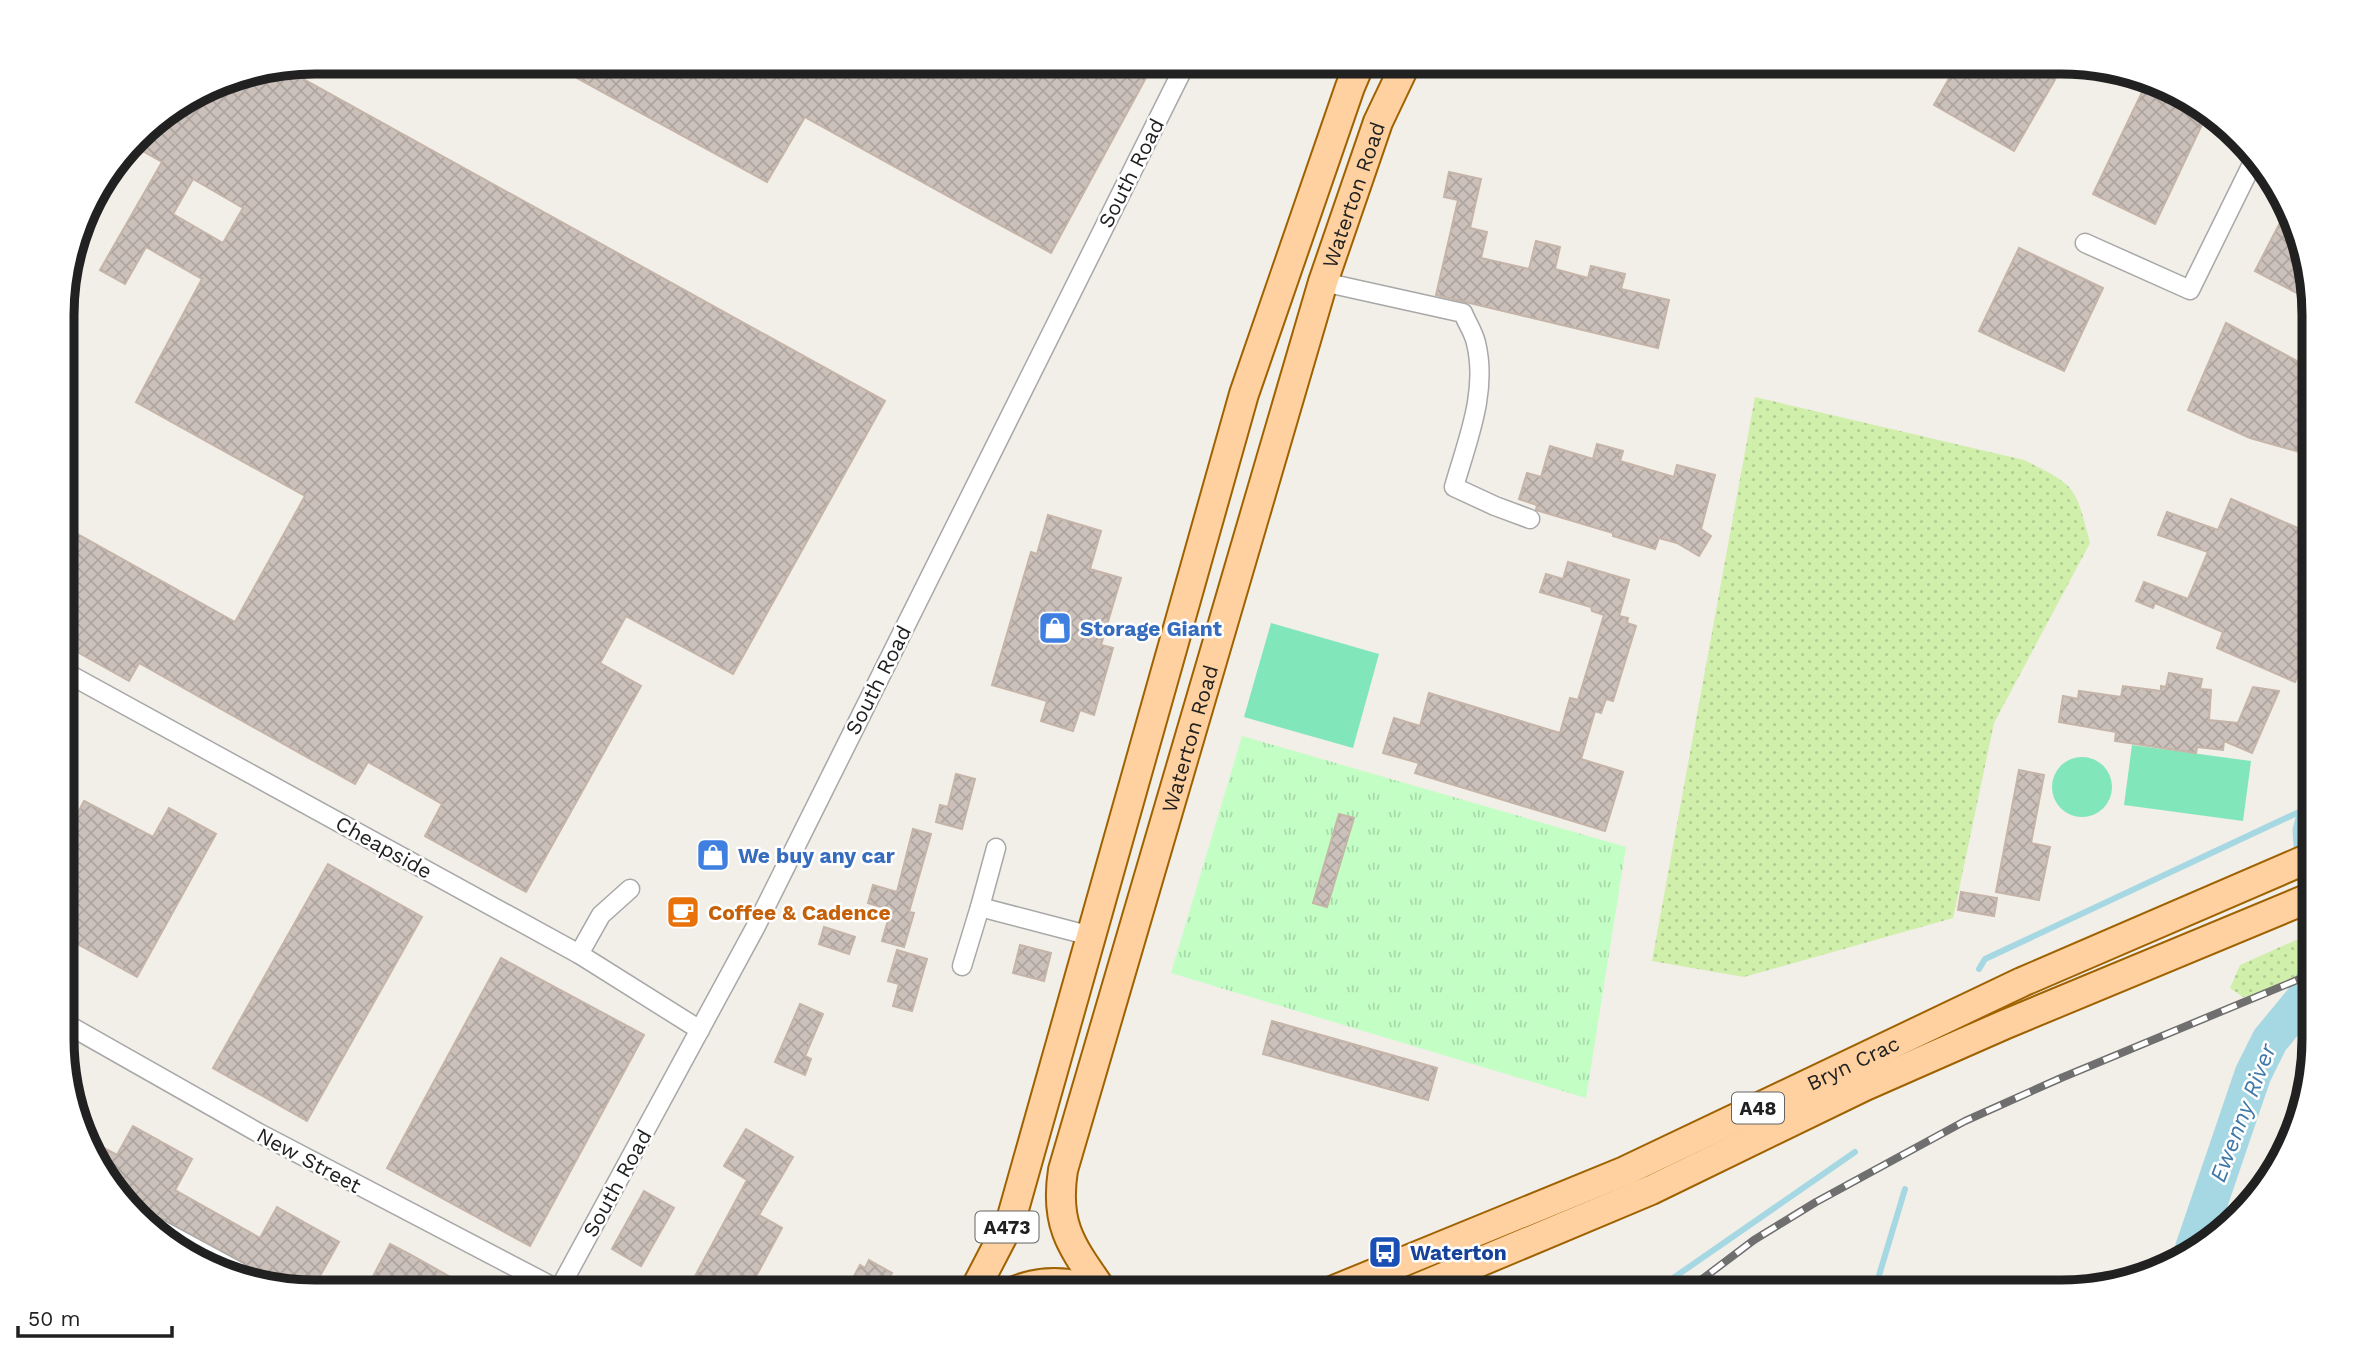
<svg xmlns="http://www.w3.org/2000/svg" width="2376" height="1354" viewBox="0 0 2376 1354" font-family="'Work Sans',sans-serif">
  <style>
    .grass { fill: url(#grass-dots) }
    .park { fill: url(#park-tufts) }
    .pitch { fill: #81e6ba }
    .lines { fill: none; stroke-linecap: round; stroke-linejoin: round }
    .stream { stroke: #a5d8e3; stroke-width: 6 }
    .river { stroke: #a5d8e3; stroke-width: 37 }
    .building { fill: url(#building-cross-hatch); stroke: #c5b4a8; stroke-width: 2; fill-rule: evenodd }
    .minor-casing { stroke: #a8a8a8; stroke-width: 21 }
    .primary-casing { stroke: #9f6200; stroke-width: 32 }
    .minor { stroke: #fff; stroke-width: 18 }
    .primary { stroke: #ffd1a0; stroke-width: 28 }
    .rail-casing { stroke: #6f6f6f; stroke-width: 8 }
    .rail { stroke: #fff; stroke-width: 5; stroke-dasharray: 16; stroke-linecap: butt }
    .labels { text-anchor: middle; dominant-baseline: central; stroke-width: 5; stroke-linejoin: round; paint-order: stroke }
    .shield { fill: #fff; stroke: #646464; stroke-width: 2 }
    .shield-label { font-size: 19px; font-weight: bold; fill: #212121 }
    .street-label { font-size: 21px; fill: #212121; stroke: #fff }
    .shop-label { font-size: 21px; font-weight: bold; fill: #366cbe; stroke: #fff; text-anchor: start }
    .food-label { font-size: 21px; font-weight: bold; fill: #c56008; stroke: #fff; text-anchor: start }
    .transit-label { font-size: 21px; font-weight: bold; fill: #164399; stroke: #fff; text-anchor: start }
    .water-label { font-size: 23px; font-style: italic; fill: #4079a9; stroke: #fff }
    .rim { fill: none; stroke: #212121; stroke-width: 9 }
  </style>
  <defs>
    <pattern id="grass-dots" width="8" height="8" patternUnits="userSpaceOnUse" patternTransform="scale(1.75)"><rect width="8" height="8" fill="#d0efab"/><path d="M2 2h.1M6 6h.1" fill="none" stroke="#b2cd93" stroke-width="1.8" stroke-linecap="round"/></pattern>
    <pattern id="park-tufts" width="24" height="20" patternUnits="userSpaceOnUse" patternTransform="scale(1.75)"><rect width="24" height="20" fill="#c3fec5"/><path d="M3 7l-1-3M5 7V3M7 7l1-3M15 17l-1-3M17 17v-4M19 17l1-3" fill="none" stroke="#a7d9a9"/></pattern>
    <pattern id="building-cross-hatch" width="8" height="8" patternUnits="userSpaceOnUse" patternTransform="scale(1.75)"><rect width="8" height="8" fill="#cbc0ba"/><path d="M0 0l8 8M0 8l8-8" fill="none" stroke="#aea5a0"/></pattern>
  </defs>
  <rect width="100%" height="100%" fill="#f2eee8"/>
  <!-- grass -->
  <g class="grass">
    <path d="M1755,397L2024,460C2077,486 2075,486 2090,543L1994,723L1953,918L1744,977L1652,961Z"/>
    <path d="M2314,932V968L2253,995L2243,997L2230,988L2240,965Z"/>
  </g>
  <!-- park -->
  <path class="park" d="M1242,736L1626,847L1586,1098L1171,973Z"/>
  <!-- pitch -->
  <g class="pitch">
    <path d="M1271,623L1379,654L1353,748L1244,717Z"/>
    <path d="M2132,745L2251,761L2243,821L2124,805Z"/>
    <circle cx="2082" cy="787" r="30"/>
  </g>
  <g class="lines">
    <!-- stream -->
    <g class="stream">
      <path d="M1979,969L1985,959L2314,805"/>
      <path d="M2304,999L2314,1000"/>
      <path d="M1653,1292L1855,1152"/>
      <path d="M1874,1292L1905,1189"/>
    </g>
    <!-- river -->
    <g class="river">
      <path d="M2314,820L2311,831L2314,874"/>
      <path d="M2191,1256L2253,1074L2270,1040L2304,999L2314,981"/>
    </g>
  </g>
  <!-- building -->
  <g class="building">
    <path d="M546,61H1155L1051,253L805,117L767,182Z"/>
    <path d="M1959,61H2062L2065,62L2014,151L1934,105Z"/>
    <path d="M313,62L303,79L885,401L733,674L626,616L600,663L641,686L526,892L425,836L442,804L368,762L355,784L139,663L129,681L63,644V526L235,622L305,496L136,402L202,279L146,247L125,284L100,270L162,162L132,145L147,124L218,80ZM193,179L243,208L223,243L173,214Z"/>
    <path d="M2146,84L2188,95L2207,114L2155,224L2093,194Z"/>
    <path d="M1449,172L1481,179L1470,228L1487,232L1481,258L1529,269L1536,241L1560,247L1555,269L1588,278L1591,266L1625,274L1621,289L1669,300L1658,348L1436,295L1458,200L1444,197Z"/>
    <path d="M2285,213L2314,298V302L2255,271Z"/>
    <path d="M2019,248L2103,288L2064,371L1979,331Z"/>
    <path d="M2226,323L2314,370V456L2250,438L2188,410Z"/>
    <path d="M1597,444L1623,451L1620,461L1674,477L1677,465L1715,475L1701,529L1711,536L1699,556L1677,543L1659,538L1655,549L1613,536V533L1536,510L1537,505L1519,499L1527,473L1541,477L1550,446L1593,459Z"/>
    <path d="M2231,499L2314,535V613L2297,653L2306,657L2295,682L2217,648L2223,632L2155,603L2153,608L2136,601L2144,582L2188,599L2208,552L2158,535L2167,512L2218,530Z"/>
    <path d="M1048,515L1101,531L1090,569L1121,578L1101,645L1113,648L1094,715L1080,710L1073,731L1041,721L1047,701L992,685L1031,552L1037,554Z"/>
    <path d="M1568,562L1629,580L1619,616L1628,618L1627,623L1636,626L1613,701L1606,699L1601,713L1595,711L1581,759L1623,772L1605,831L1415,773L1419,763L1383,753L1394,718L1420,726L1429,693L1560,733L1570,698L1578,700L1604,615L1592,611L1591,607L1540,592L1546,574L1563,579Z"/>
    <path d="M2169,673L2202,679L2200,689L2211,690L2209,720L2238,723L2253,687L2279,691L2252,753L2224,741L2223,750L2197,747L2196,753L2115,741L2116,732L2059,722L2063,696L2078,699L2079,691L2121,697L2123,686L2161,691V686L2166,687Z"/>
    <path d="M2019,770L2044,775L2031,843L2050,847L2039,900L1996,892Z"/>
    <path d="M956,774L975,779L962,829L936,822L940,805L948,807Z"/>
    <path d="M84,801L153,837L169,808L216,834L137,977L63,936V841Z"/>
    <path d="M1339,814L1354,818L1327,907L1313,903Z"/>
    <path d="M913,829L931,834L909,912L914,913L904,947L882,941L891,910L868,903L873,885L897,892Z"/>
    <path d="M328,864L422,917L307,1121L213,1068Z"/>
    <path d="M1961,892L1997,898L1994,916L1958,910Z"/>
    <path d="M824,927L855,937L849,954L819,944Z"/>
    <path d="M1020,945L1051,953L1044,981L1013,973Z"/>
    <path d="M897,950L927,959L912,1011L893,1006L899,984L888,981Z"/>
    <path d="M501,958L644,1035L530,1246L387,1168Z"/>
    <path d="M800,1004L823,1014L805,1056L811,1059L805,1075L775,1062Z"/>
    <path d="M1272,1021L1437,1068L1428,1100L1263,1054Z"/>
    <path d="M133,1126L192,1159L175,1190L260,1238L277,1207L339,1242L311,1292L268,1280L250,1270L244,1262L125,1200L104,1180L89,1140L117,1155Z"/>
    <path d="M746,1129L793,1157L759,1215L782,1228L747,1293H686L747,1180L724,1166Z"/>
    <path d="M644,1191L674,1208L641,1266L612,1249Z"/>
    <path d="M390,1244L411,1255L479,1293H380L368,1286Z"/>
    <path d="M869,1260L892,1273L888,1280L911,1293H845L860,1265L865,1268Z"/>
  </g>
  <g class="lines">
    <defs>
      <g id="minor">
        <path d="M2085,243L2190,290L2255,158"/>
        <path d="M1323,282L1463,313C1467,323 1474,333 1476,343C1488,392 1467,441 1454,487L1495,506L1530,519"/>
        <path d="M63,671L579,954L700,1030"/>
        <path d="M996,848L980,907L1091,936"/>
        <path d="M579,954L601,915L630,889"/>
        <path d="M962,966L980,907"/>
        <path d="M63,1022L257,1132L559,1290"/>
        <path d="M152,1225L239,1272"/>
        <path d="M557,1293L755,928L1187,61"/>
      </g>
      <g id="primary">
        <path id="s1" d="M1329,1292L1625,1171L2022,982L2314,856"/>
        <path d="M1408,1292L1651,1190L1865,1086L2006,1024L2314,896"/>
        <path d="M973,1293L1011,1220L1244,394L1350,87L1361,61"/>
        <path d="M1010,1293C1040,1279 1072,1281 1102,1293"/>
        <path id="s2" d="M1104,1293C1073,1248 1054,1227 1063,1170L1323,282L1378,122L1407,61"/>
      </g>
    </defs>
    <!-- minor casing -->
    <use href="#minor" class="minor-casing"/>
    <!-- primary casing -->
    <use href="#primary" class="primary-casing"/>
    <!-- minor -->
    <use href="#minor" class="minor"/>
    <!-- primary -->
    <use href="#primary" class="primary"/>
    <defs>
      <path id="rail" d="M1685,1292L1754,1240L1816,1202L1965,1121L2061,1078L2314,973"/>
    </defs>
    <!-- rail casing -->
    <use href="#rail" class="rail-casing"/>
    <!-- rail -->
    <use href="#rail" class="rail"/>
  </g>
  <!-- icons -->
  <defs>
    <symbol id="shop-square" viewBox="-11 -11 22 22"><rect x="-9" y="-9" width="18" height="18" rx="4" fill="#3f7fe0" stroke="#fff"/><path d="M-5-2.5h2.3a2.7 3.5 0 0 1 5.4 0H5L5.5 6h-11ZM-1.5-2.5h3a1.5 2.3 0 0 0-3 0Z" fill="#fff"/></symbol>
    <symbol id="cafe-square" viewBox="-11 -11 22 22"><rect x="-9" y="-9" width="18" height="18" rx="4" fill="#e8710a" stroke="#fff"/><path d="M-5.5-4.5H6V0H3Q3 3.5 0 3.5H-2.5Q-5.5 3.5-5.5 0ZM3-3.2v2h1.7v-2ZM-6 4.5H4V6H-6Z" fill="#fff"/></symbol>
    <symbol id="bus-square" viewBox="-11 -11 22 22"><rect x="-9" y="-9" width="18" height="18" rx="4" fill="#1a4fb4" stroke="#fff"/><path d="M-5-6H5V4H4V6H2V4H-2V6H-4V4H-5ZM-3.5-4V0h7V-4ZM-3.5 1.2v1.5H-2V1.2ZM2 1.2v1.5H3.5V1.2Z" fill="#fff"/></symbol>
  </defs>
  <g fill-rule="evenodd">
    <use href="#shop-square" x="1036" y="609" width="38" height="38"/>
    <use href="#shop-square" x="694" y="836" width="38" height="38"/>
    <use href="#cafe-square" x="664" y="893" width="38" height="38"/>
    <use href="#bus-square" x="1366" y="1233" width="38" height="38"/>
  </g>
  <g class="labels">
    <!-- shield labels -->
    <g class="shield">
      <rect x="1732" y="1092.5" width="52" height="31" rx="5"/>
      <rect x="975.5" y="1211.5" width="63" height="31" rx="5"/>
    </g>
    <g class="shield-label">
      <text x="1758" y="1108">A48</text>
      <text x="1007" y="1227">A473</text>
    </g>
    <!-- street labels -->
    <g class="street-label">
      <text transform="translate(1131 173) rotate(-63)">South Road</text>
      <text stroke="none"><textPath href="#s2" startOffset="1152">Waterton Road</textPath></text>
      <text transform="translate(878 680) rotate(-63)">South Road</text>
      <text stroke="none"><textPath href="#s2" startOffset="584">Waterton Road</textPath></text>
      <text transform="translate(384 847) rotate(29)">Cheapside</text>
      <text stroke="none"><textPath href="#s1" startOffset="572">Bryn Crac</textPath></text>
      <text transform="translate(309 1160) rotate(28)">New Street</text>
      <text transform="translate(617 1183) rotate(-61)">South Road</text>
    </g>
    <!-- shop labels -->
    <g class="shop-label">
      <text x="1080" y="628">Storage Giant</text>
      <text x="738" y="855">We buy any car</text>
    </g>
    <!-- food labels -->
    <g class="food-label">
      <text x="708" y="912">Coffee &amp; Cadence</text>
    </g>
    <!-- transit labels -->
    <g class="transit-label">
      <text x="1410" y="1252">Waterton</text>
    </g>
    <!-- water labels -->
    <g class="water-label">
      <text transform="translate(2243 1113) rotate(-69)">Ewenny River</text>
    </g>
  </g>
  <!-- crop -->
  <path d="M0 0H2376V1354H0ZM315 74H2061A241 241 0 0 1 2302 315V1039A241 241 0 0 1 2061 1280H315A241 241 0 0 1 74 1039V315A241 241 0 0 1 315 74Z" fill="#fff" fill-rule="evenodd"/>
  <path class="rim" d="M315 74H2061A241 241 0 0 1 2302 315V1039A241 241 0 0 1 2061 1280H315A241 241 0 0 1 74 1039V315A241 241 0 0 1 315 74Z"/>
  <!-- scale -->
  <path d="M18 1326v10h154v-10" fill="none" stroke="#212121" stroke-width="3.5"/>
  <text x="28" y="1326" font-size="21" fill="#212121" stroke="#ffffff" stroke-width="5" paint-order="stroke">50 m</text>
</svg>
